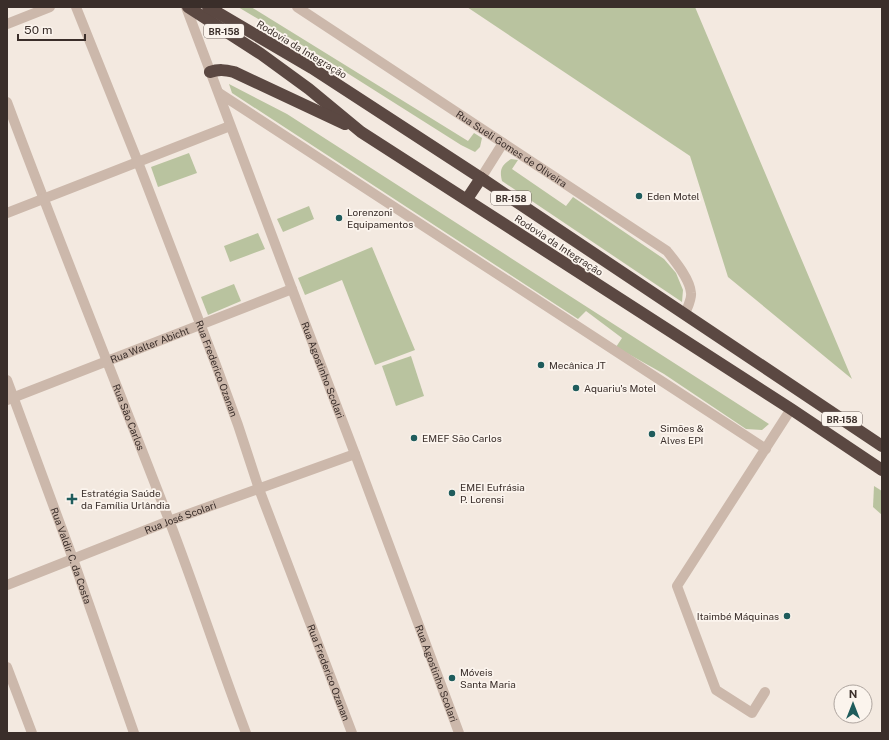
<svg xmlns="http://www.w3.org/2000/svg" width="889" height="740" viewBox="0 0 889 740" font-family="'Public Sans',sans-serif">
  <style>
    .green { fill: #b9c39f }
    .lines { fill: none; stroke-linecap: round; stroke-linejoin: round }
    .minor { stroke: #ccb8ab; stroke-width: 10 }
    .highway { stroke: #5b4842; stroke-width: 12 }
    .poi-dot { fill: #1f5c5c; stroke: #fbf4ed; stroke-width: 1.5 }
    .labels { text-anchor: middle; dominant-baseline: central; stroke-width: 3.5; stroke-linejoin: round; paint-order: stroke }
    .shield { fill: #fbf4ed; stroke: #746964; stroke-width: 1 }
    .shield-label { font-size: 9px; font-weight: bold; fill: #3a2e2a }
    .street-label { font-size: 10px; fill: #3a2e2a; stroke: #fbf4ed }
    .poi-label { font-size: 10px; fill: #3a2e2a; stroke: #fbf4ed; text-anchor: start }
  </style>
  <rect width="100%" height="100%" fill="#f3e9e0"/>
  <!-- green -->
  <g class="green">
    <path d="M238,7H251L468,141L474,133L482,138L480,147L475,152L461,145L325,59Z"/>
    <path d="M467,7H695L852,379L728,277L690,156Z"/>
    <path d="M229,84L287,114L769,424L762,430L746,429L664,374L616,347L622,338L586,311L578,319L232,93Z"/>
    <path d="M189,153L197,173L158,187L151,167Z"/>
    <path d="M511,159L518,160L512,169L566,206L573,197L664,259L676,273L683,290L682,302L502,181C499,169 502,165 511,159Z"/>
    <path d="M309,206L314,219L283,232L277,219Z"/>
    <path d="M258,233L265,249L230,262L224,246Z"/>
    <path d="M372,247L415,350L375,365L342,280L305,295L298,278Z"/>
    <path d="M234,284L241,301L208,315L201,297Z"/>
    <path d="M411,356L424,396L396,406L382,366Z"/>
    <path d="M874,486L882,491V515L873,507Z"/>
  </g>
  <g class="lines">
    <!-- minor -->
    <g class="minor">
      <path id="s1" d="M76,7L138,162L216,365L238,425L259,489L352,733"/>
      <path id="s2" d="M186,7L292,289L355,454L459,733"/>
      <path id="s3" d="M297,7L667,251C675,261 690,279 691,293C692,299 687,308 685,314"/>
      <path d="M7,24L50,7"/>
      <path d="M219,93L766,449"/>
      <path id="s4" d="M7,102C59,242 115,380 169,520C196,590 219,662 246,733"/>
      <path d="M481,178L503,143"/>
      <path d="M7,213L230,126"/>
      <path id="s5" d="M7,380L73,559L134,733"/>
      <path id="s6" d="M7,400L292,289"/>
      <path id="s7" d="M7,585L169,521L355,454"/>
      <path d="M7,667L32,733"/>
      <path d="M765,692L752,713L716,690L677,586L791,409"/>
    </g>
    <!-- highway -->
    <g class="highway">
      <path d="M188,7L261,54L309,89L361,132L791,409L882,470"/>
      <path d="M208,7L312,68L481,178L882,446"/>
      <path d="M210,72C219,69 225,70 234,72L345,124"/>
      <path d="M467,199L481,178"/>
    </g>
  </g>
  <!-- markers -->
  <g class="poi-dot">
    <circle cx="639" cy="196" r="4"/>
    <circle cx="339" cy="218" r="4"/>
    <circle cx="541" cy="365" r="4"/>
    <circle cx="576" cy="388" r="4"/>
    <circle cx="652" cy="434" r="4"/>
    <circle cx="414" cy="438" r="4"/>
    <circle cx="452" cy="493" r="4"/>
    <path d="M70 493h4v4h4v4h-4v4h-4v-4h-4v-4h4z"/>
    <circle cx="787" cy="616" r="4"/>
    <circle cx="452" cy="678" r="4"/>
  </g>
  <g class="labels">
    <!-- shield labels -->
    <g class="shield">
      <rect x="204" y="24" width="40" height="14" rx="3"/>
      <rect x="491" y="191" width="40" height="14" rx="3"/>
      <rect x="822" y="412" width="40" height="14" rx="3"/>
    </g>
    <g class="shield-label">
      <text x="224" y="31">BR-158</text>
      <text x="511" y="198">BR-158</text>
      <text x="842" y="419">BR-158</text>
    </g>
    <!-- street labels -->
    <g class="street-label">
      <text transform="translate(302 49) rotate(31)">Rodovia da Integração</text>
      <text stroke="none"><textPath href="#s3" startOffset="257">Rua Sueli Gomes de Oliveira</textPath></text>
      <text transform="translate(559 245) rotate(33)">Rodovia da Integração</text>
      <text stroke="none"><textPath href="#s6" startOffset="153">Rua Walter Abicht</textPath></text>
      <text stroke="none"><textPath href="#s1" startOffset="388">Rua Frederico Ozanan</textPath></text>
      <text stroke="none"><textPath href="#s2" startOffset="388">Rua Agostinho Scolari</textPath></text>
      <text stroke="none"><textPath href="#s4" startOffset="338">Rua São Carlos</textPath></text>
      <text stroke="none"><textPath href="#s7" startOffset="186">Rua José Scolari</textPath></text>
      <text stroke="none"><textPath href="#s5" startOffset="187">Rua Valdir C. da Costa</textPath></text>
      <text stroke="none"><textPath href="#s1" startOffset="712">Rua Frederico Ozanan</textPath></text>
      <text stroke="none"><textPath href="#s2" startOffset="712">Rua Agostinho Scolari</textPath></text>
    </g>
    <!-- poi labels -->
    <g class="poi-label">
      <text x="647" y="196">Eden Motel</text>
      <text x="347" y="212">Lorenzoni<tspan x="347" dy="12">Equipamentos</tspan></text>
      <text x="549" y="365">Mecânica JT</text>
      <text x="584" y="388">Aquariu's Motel</text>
      <text x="660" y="428">Simões &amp;<tspan x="660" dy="12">Alves EPI</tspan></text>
      <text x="422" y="438">EMEF São Carlos</text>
      <text x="460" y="487">EMEI Eufrásia<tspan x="460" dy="12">P. Lorensi</tspan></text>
      <text x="81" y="493">Estratégia Saúde<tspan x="81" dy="12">da Família Urlândia</tspan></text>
      <text x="779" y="616" text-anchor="end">Itaimbé Máquinas</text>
      <text x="460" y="672">Móveis<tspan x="460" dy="12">Santa Maria</tspan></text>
    </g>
  </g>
  <!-- border -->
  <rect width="889" height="740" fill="none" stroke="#3a2e2a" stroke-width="16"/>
  <!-- north arrow -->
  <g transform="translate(853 704)"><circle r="19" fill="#fbf4ed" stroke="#aea59f"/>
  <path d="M0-3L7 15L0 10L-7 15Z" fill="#1f5c5c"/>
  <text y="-6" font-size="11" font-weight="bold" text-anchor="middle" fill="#3a2e2a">N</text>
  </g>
  <!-- scale -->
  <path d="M18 34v6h67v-6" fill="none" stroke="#3a2e2a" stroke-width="2"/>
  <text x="24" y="34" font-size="12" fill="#3a2e2a" stroke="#fbf4ed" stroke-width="3" paint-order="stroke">50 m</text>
</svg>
